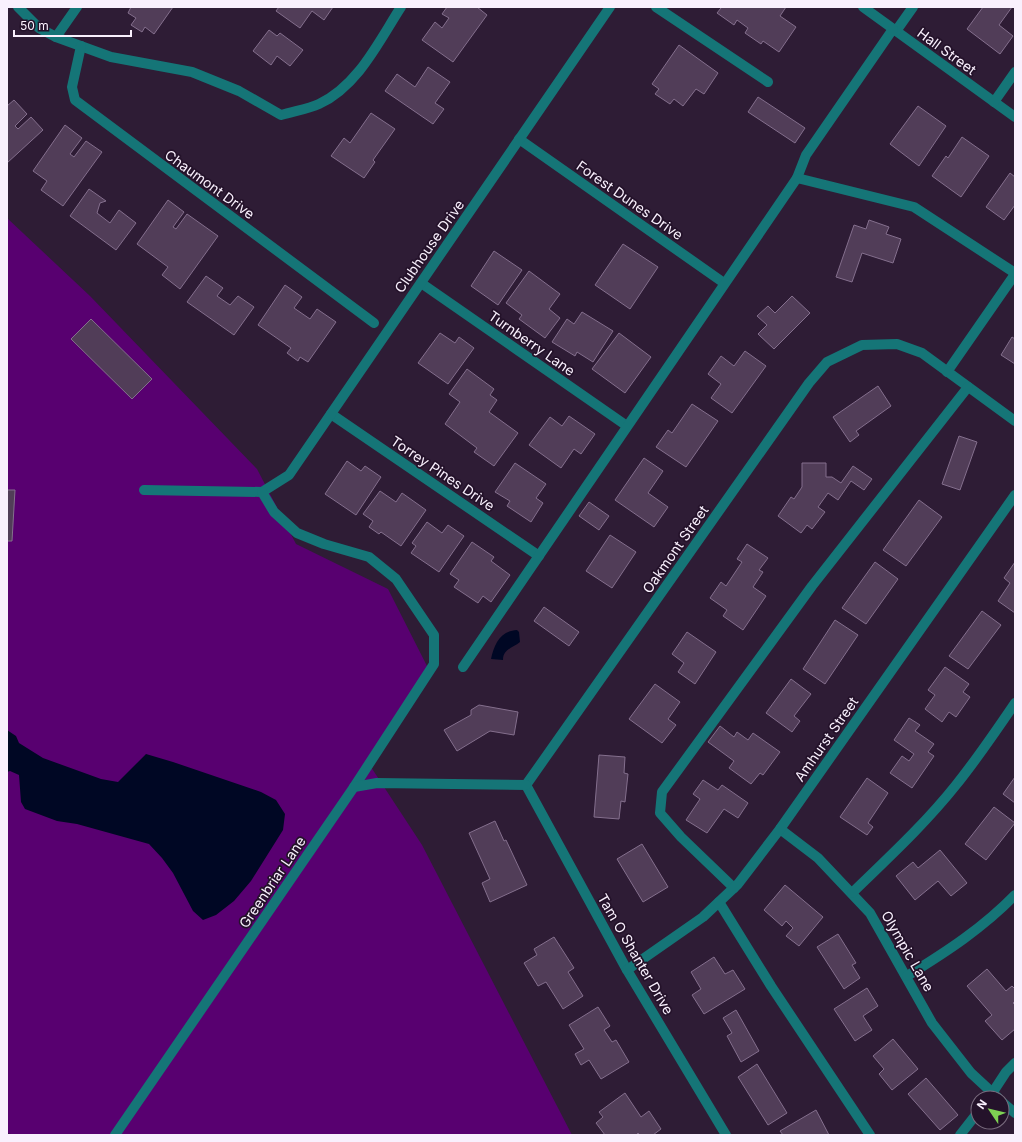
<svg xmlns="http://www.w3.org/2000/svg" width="1022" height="1142" viewBox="0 0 1022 1142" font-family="Inter,sans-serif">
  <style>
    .green { fill: #580070 }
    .water { fill: #000724 }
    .building { fill: #513d58; stroke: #846f8d }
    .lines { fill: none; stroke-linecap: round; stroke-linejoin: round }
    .minor { stroke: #157577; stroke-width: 10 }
    .labels { text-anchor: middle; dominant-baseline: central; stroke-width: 3.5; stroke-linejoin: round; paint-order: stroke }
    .street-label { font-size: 14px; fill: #f9f0fd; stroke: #24122a }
  </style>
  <rect width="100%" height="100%" fill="#2e1c35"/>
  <!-- green -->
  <path class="green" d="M7,218L90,296L257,469L296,544L388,589L428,668L367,761L422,845L572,1135H15L7,1133Z"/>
  <!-- water -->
  <g class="water">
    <path d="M517,630L519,632L520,642C513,648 503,649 503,660L491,659C494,645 500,631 517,630Z"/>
    <path d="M7,730L16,736L19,743L43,758L101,779L118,782L146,754L173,762L261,792L276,800L285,814L283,830L251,881L234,901L216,915L203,920L193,911L173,873L162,858L149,844L77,824L57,821L25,809L21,802L19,775L10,771L7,772Z"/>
  </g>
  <!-- building -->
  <g class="building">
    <path d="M131,7H173L154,34L145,27L142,32L131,25L136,18L128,13Z"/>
    <path d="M279,7H333L324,20L312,11L300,28L276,11Z"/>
    <path d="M447,7H477L487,15L453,62L422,40L435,22L442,28L449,18L442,14Z"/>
    <path d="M719,7H786L780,16L796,27L779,52L763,41L761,44L745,33L748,28L737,20L734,25L717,13L721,8Z"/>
    <path d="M983,7H1012L999,25L1013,36L1000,54L967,29Z"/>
    <path d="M269,30L277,36L280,33L303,50L290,66L277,56L271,65L253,51Z"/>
    <path d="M679,45L718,73L704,94L696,89L683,106L674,99L670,104L655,94L659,89L652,84Z"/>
    <path d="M428,67L450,82L435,103L444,109L433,124L385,91L397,74L415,87Z"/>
    <path d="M758,97L805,128L795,143L748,112Z"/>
    <path d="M14,100L27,114L15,126L18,129L31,117L43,130L7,163V106Z"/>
    <path d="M918,106L946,126L919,166L890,144Z"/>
    <path d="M371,113L395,129L373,160L375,162L364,178L331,156L344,138L350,143Z"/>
    <path d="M65,125L82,138L70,154L74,157L86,141L102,152L63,206L41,190L47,181L33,171Z"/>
    <path d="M962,137L989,156L961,197L932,176L946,156L948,158Z"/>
    <path d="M1010,173L1015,177V205L1004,220L986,207Z"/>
    <path d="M89,189L106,201L100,203L97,213L110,223L119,210L136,223L116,250L70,216Z"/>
    <path d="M168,200L184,212L173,227L176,229L187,214L218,236L180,289L162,275L168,267L137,244Z"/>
    <path d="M869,220L889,227L886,234L901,239L893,263L862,253L852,282L836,277L854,225L866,229Z"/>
    <path d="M623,244L658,267L630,309L595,285Z"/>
    <path d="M494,251L522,270L498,305L471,286Z"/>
    <path d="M529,271L560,294L549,309L560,318L545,338L519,319L522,315L506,303Z"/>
    <path d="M206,276L223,288L217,296L230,305L238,296L254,307L234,335L187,302Z"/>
    <path d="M285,285L302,297L294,308L310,319L317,309L336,322L308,362L300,357L298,361L287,353L291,348L258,325Z"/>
    <path d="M792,296L810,313L774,349L758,334L767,325L757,316L768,306L775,313Z"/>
    <path d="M582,312L613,331L593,362L577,352L575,356L552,342L567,319L574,324Z"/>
    <path d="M91,319L152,379L132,399L71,339Z"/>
    <path d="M440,333L455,343L459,337L474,348L448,384L418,363Z"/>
    <path d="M619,333L651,357L625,393L592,369Z"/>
    <path d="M1012,337L1015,339V364L1001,355Z"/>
    <path d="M745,351L766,366L732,413L711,398L721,384L708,374L721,356L734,366Z"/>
    <path d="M467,369L494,389L490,395L497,400L489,412L518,433L494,466L474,452L477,448L445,424L460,402L449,394Z"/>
    <path d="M878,386L891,406L856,431L859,435L850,442L833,417Z"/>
    <path d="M692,404L718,421L686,467L656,447L668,430L672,433Z"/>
    <path d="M569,416L595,434L581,454L574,449L561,468L529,445L550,417L562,426Z"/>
    <path d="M959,436L977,442L960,490L942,484Z"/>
    <path d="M644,458L663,471L648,493L668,507L654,527L615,500Z"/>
    <path d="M347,461L361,471L365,466L381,477L356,515L325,494Z"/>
    <path d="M515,463L546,484L536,498L543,503L531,522L507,506L510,501L495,492Z"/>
    <path d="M802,463H826V477H832L841,483L853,466L872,479L864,490L851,481L838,500L828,493L818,507L825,512L812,529L807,525L801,533L778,516L791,497L794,499L802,487Z"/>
    <path d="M7,490H15L12,541H7Z"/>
    <path d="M380,491L396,502L402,493L426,510L401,546L381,532L379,534L369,527L373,521L363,514Z"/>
    <path d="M919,500L942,517L906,566L883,550Z"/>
    <path d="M589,502L609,516L599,530L579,516Z"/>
    <path d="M427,522L442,533L448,525L464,536L439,572L411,553L416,546L412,543Z"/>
    <path d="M610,535L636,552L612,588L586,571Z"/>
    <path d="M472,542L494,557L491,561L510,575L491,602L483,596L478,603L454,587L459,580L450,574Z"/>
    <path d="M747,544L768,558L759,570L763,572L753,587L766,596L743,630L723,616L727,610L710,598L721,582L726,586L742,562L737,559Z"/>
    <path d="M875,562L898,579L866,624L842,608Z"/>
    <path d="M1015,562V613L998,601L1010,583L1004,578Z"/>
    <path d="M544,607L579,632L569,646L534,621Z"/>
    <path d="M982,611L1001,625L968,669L949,656Z"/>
    <path d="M835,620L858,635L825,684L803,669Z"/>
    <path d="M687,632L716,652L695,684L678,672L684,663L672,654Z"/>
    <path d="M945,667L969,684L963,692L970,697L956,717L949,712L942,722L925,709L935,695L928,690Z"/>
    <path d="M791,679L811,694L794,716L800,721L792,732L766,713Z"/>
    <path d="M655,684L680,702L668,719L676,725L662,743L629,719Z"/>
    <path d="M479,705L518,712L514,735L490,731L457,751L444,730L471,715V710Z"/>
    <path d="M909,718L920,725L915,731L934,744L928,752L934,756L912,788L890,773L902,756L909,761L914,754L894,740Z"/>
    <path d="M720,726L734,737L737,732L748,740L753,733L780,752L763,775L760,773L751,784L729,768L734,761L708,742Z"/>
    <path d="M599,755L625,757L624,773L628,774L625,802L621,801L619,819L594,817Z"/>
    <path d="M1015,777V803L1003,794Z"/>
    <path d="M867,778L888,793L868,823L873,827L867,835L840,817Z"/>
    <path d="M703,780L718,790L722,785L748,803L738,818L724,809L707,833L686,820L700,799L693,794Z"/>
    <path d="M994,807L1015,823L986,860L965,844Z"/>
    <path d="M495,821L504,841L506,840L527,885L490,902L482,883L490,879L469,833Z"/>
    <path d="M642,844L668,887L643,902L617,859Z"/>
    <path d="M940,850L967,883L951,896L938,881L915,900L896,876L913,862L918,868Z"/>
    <path d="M785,885L823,917L799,946L786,936L793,928L786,921L782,926L764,910Z"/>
    <path d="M838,934L856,963L852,965L860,978L844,989L817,947Z"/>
    <path d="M554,937L574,968L568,972L583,996L563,1009L546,982L538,986L524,963L537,955L534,949Z"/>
    <path d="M714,957L725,974L733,970L745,989L704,1014L692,995L701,989L691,972Z"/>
    <path d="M987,969L1006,991L1012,986L1015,989V1001L1013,1003L1015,1005V1029L1002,1040L985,1021L992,1015L967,986Z"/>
    <path d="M867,988L878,1006L863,1016L872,1030L855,1041L834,1009Z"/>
    <path d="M598,1007L610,1026L604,1030L612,1042L616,1040L629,1062L601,1079L589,1060L581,1065L575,1054L584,1049L569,1025Z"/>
    <path d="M736,1010L759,1051L741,1062L727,1036L732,1033L723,1018Z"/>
    <path d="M893,1039L918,1069L892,1090L879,1074L884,1069L873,1056Z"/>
    <path d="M757,1064L787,1113L768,1125L738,1077Z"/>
    <path d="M926,1078L958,1115L940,1130L908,1094Z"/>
    <path d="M625,1093L641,1117L649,1111L661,1129L653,1135H640L638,1133L636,1135H605L596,1123L603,1117L599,1112Z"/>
    <path d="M816,1110L829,1135H783L780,1131Z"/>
  </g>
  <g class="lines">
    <!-- minor -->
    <g class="minor">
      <path d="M18,7L39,28L56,37L111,57L192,72L239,91L281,115C294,111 308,109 319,104C358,86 379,41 401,7"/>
      <path d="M656,7L768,82"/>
      <path d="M863,7L1015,117"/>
      <path d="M896,31L913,7"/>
      <path d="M56,37L77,7"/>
      <path d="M81,46L72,87L75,100L374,323"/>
      <path d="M994,102L1015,72"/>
      <path d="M519,139L724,283"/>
      <path d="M797,178L806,155L893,29"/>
      <path d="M421,283L627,426"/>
      <path d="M947,372L1015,274"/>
      <path d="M331,414L539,556"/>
      <path d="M144,490L262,492"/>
      <path d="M262,492L289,475L610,7"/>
      <path d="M262,492L274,512L297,533L324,544L369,557L396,579L434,635V664L354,787"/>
      <path d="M463,667L797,178L914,207L1015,273"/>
      <path d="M526,785L809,383L827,362L862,345L897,344L922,353L1015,421"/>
      <path d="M526,785L627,970L726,1135"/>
      <path d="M780,829L818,858L870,913L932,1023L971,1073L998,1098"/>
      <path d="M734,888L681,837L660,813L662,792L812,586L968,387"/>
      <path d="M852,893C888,858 925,824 956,785C977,759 996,731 1015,703"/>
      <path d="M719,902L771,986L870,1135"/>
      <path d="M627,970L703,917L738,884L780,829L1015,495"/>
      <path d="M907,976C946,952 983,928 1015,895"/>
      <path d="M989,1098L1006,1072L1015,1063"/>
      <path d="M1002,1102L1015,1113"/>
      <path d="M115,1135L354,787L377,783L526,785"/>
      <path d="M960,1135L978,1112"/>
    </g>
  </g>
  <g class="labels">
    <!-- street labels -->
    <g class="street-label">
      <text transform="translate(947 51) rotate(36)">Hall Street</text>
      <text transform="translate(210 184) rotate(36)">Chaumont Drive</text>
      <text transform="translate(630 200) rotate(35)">Forest Dunes Drive</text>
      <text transform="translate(429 246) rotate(-55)">Clubhouse Drive</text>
      <text transform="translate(532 343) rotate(35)">Turnberry Lane</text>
      <text transform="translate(443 473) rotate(34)">Torrey Pines Drive</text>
      <text transform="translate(675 549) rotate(-55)">Oakmont Street</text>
      <text transform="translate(826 739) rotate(-55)">Amhurst Street</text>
      <text transform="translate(272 882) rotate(-56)">Greenbriar Lane</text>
      <text transform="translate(908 951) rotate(60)">Olympic Lane</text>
      <text transform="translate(636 954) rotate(60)">Tam O Shanter Drive</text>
    </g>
  </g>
  <!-- border -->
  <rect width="1022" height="1142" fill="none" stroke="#f9f0fd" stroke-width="16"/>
  <!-- north arrow -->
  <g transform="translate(990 1110) rotate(305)"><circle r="19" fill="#24122a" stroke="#796b7e"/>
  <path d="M0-3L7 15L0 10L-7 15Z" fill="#7ed153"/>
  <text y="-6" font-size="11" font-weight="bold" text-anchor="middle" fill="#f9f0fd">N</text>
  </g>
  <!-- scale -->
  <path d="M14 30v6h117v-6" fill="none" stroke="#f9f0fd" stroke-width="2"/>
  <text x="20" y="30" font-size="12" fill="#f9f0fd" stroke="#24122a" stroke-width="3" paint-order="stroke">50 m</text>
</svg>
